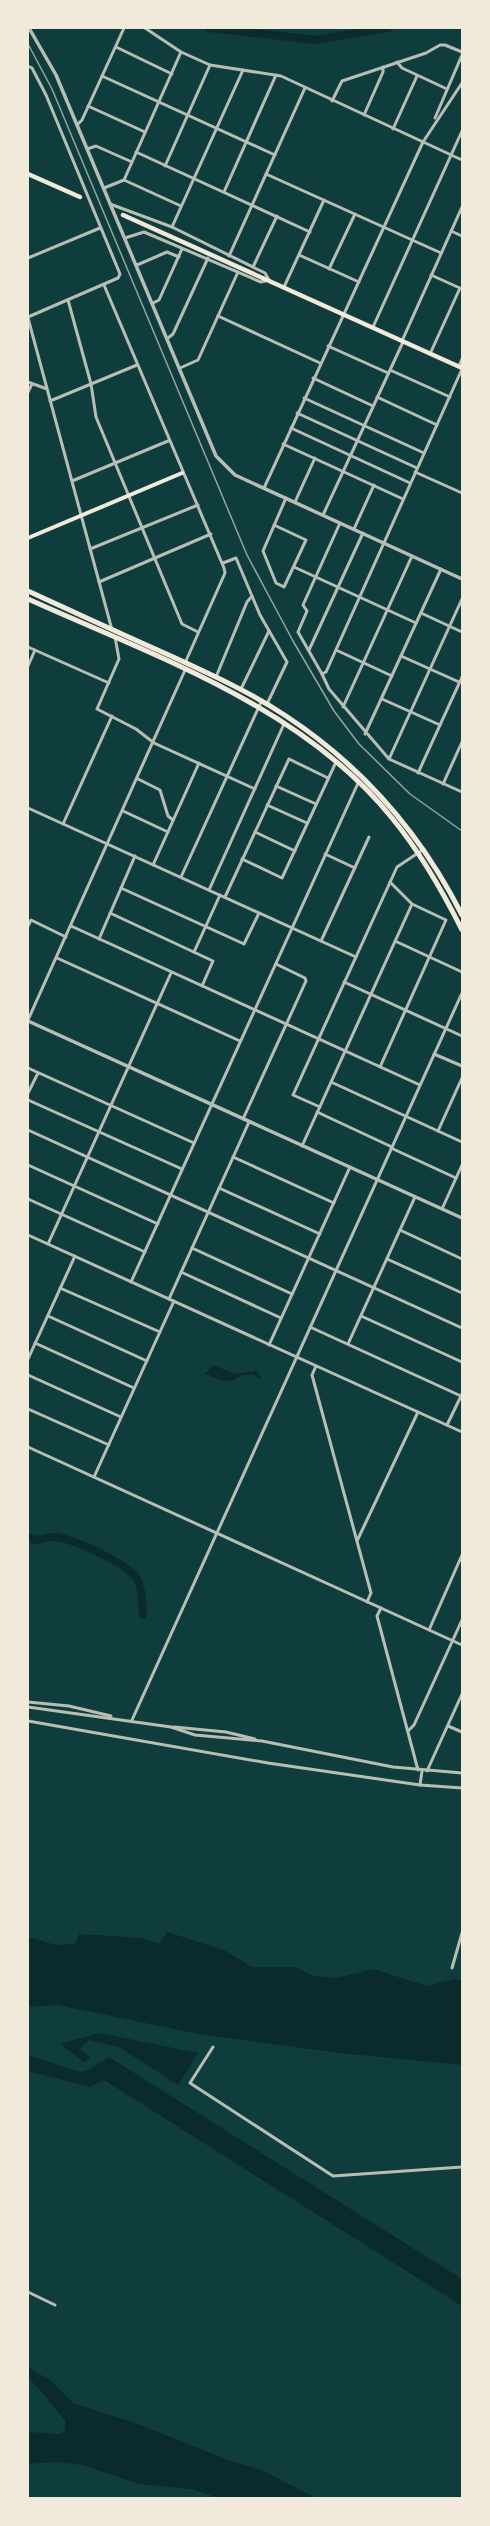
<svg xmlns="http://www.w3.org/2000/svg" width="490" height="2526" viewBox="0 0 490 2526" font-family="'Sofia Sans Condensed',sans-serif">
  <style>
    .water { fill: #0a2a2b }
    .lines { fill: none; stroke-linecap: round; stroke-linejoin: round }
    .river { stroke: #0a2a2b; stroke-width: 8 }
    .minor { stroke: #b8beb3; stroke-width: 3 }
    .tertiary { stroke: #b8beb3; stroke-width: 3.5 }
    .secondary { stroke: #f1e9da; stroke-width: 4 }
    .primary { stroke: #f1e9da; stroke-width: 4.5 }
    .trunk { stroke: #f1e9da; stroke-width: 5 }
    .rail { stroke: #97a49c; stroke-width: 1.5 }
  </style>
  <rect width="100%" height="100%" fill="#0f3d3e"/>
  <!-- water -->
  <g class="water">
    <path d="M213,1365L235,1374L256,1371L261,1377L259,1379L253,1374L241,1375L235,1380L223,1381L205,1374Z"/>
    <path d="M167,1932L224,1950L252,1967H296L314,1976L336,1978L373,1969L427,1986L454,1979L462,1981V2065L339,2053L199,2034L57,2005L28,2007V1937L56,1945L75,1944L79,1934L141,1938L159,1944Z"/>
    <path d="M99,2033L198,2053L178,2085L119,2047L89,2040L79,2049L90,2057L85,2063L60,2044Z"/>
    <path d="M28,2055L80,2072L88,2070L109,2057L462,2279V2306L104,2080L90,2087L28,2071Z"/>
    <path d="M28,2367L51,2381L73,2403L141,2425L231,2461L264,2471L316,2498H219L191,2489L139,2484L82,2465L55,2462L28,2464V2432L60,2434L65,2431V2420C52,2406 43,2391 28,2378Z"/>
  </g>
  <g class="lines">
    <!-- river -->
    <g class="river">
      <path d="M209,28L315,40L388,28"/>
      <path d="M28,1537C37,1544 45,1536 55,1537C73,1539 131,1564 138,1581C143,1591 142,1604 143,1615"/>
    </g>
    <!-- minor -->
    <g class="minor">
      <path d="M145,28L181,52L210,65L281,76L462,160"/>
      <path d="M116,47L172,74"/>
      <path d="M397,62L402,68L447,89"/>
      <path d="M28,66L32,68L46,95L120,274L118,278L28,317"/>
      <path d="M102,76L275,155"/>
      <path d="M332,101L342,81L426,53L440,45H445L462,52"/>
      <path d="M88,106L145,132"/>
      <path d="M364,115L383,72V67"/>
      <path d="M435,118L462,55"/>
      <path d="M77,125L82,120L124,28"/>
      <path d="M393,129L417,76"/>
      <path d="M87,149L96,146L132,162"/>
      <path d="M136,152L310,232"/>
      <path d="M165,166L210,65"/>
      <path d="M266,174L441,253"/>
      <path d="M124,180L181,206"/>
      <path d="M104,188L124,180L181,52"/>
      <path d="M224,192L276,75"/>
      <path d="M110,204L172,227L265,273L269,280L261,282L144,232L125,238"/>
      <path d="M172,227L243,70"/>
      <path d="M451,231L462,236"/>
      <path d="M299,255L359,282"/>
      <path d="M229,256L305,88"/>
      <path d="M28,258L100,228"/>
      <path d="M137,265L167,252L179,257"/>
      <path d="M253,267L277,216"/>
      <path d="M329,269L355,214"/>
      <path d="M431,275L462,289"/>
      <path d="M104,285L224,568L225,573L185,663"/>
      <path d="M284,287L324,200"/>
      <path d="M68,300L91,384L96,417L182,624L198,632"/>
      <path d="M153,303L159,300L182,249"/>
      <path d="M218,316L320,363"/>
      <path d="M28,318L112,630"/>
      <path d="M373,327L462,131"/>
      <path d="M168,338L173,334L208,258"/>
      <path d="M402,341L462,207"/>
      <path d="M328,346L388,373"/>
      <path d="M430,354L460,288"/>
      <path d="M459,366L462,359"/>
      <path d="M180,368L198,360L238,272"/>
      <path d="M462,369L326,672L322,674L329,689L389,759L462,792"/>
      <path d="M390,370L450,397"/>
      <path d="M313,378L373,406"/>
      <path d="M28,382L47,389"/>
      <path d="M28,392L32,384"/>
      <path d="M377,397L437,425"/>
      <path d="M304,398L424,453"/>
      <path d="M50,401L137,365"/>
      <path d="M297,413L417,468"/>
      <path d="M291,428L410,483"/>
      <path d="M283,444L403,499"/>
      <path d="M415,472L462,493"/>
      <path d="M72,481L168,441"/>
      <path d="M264,488L423,142L462,83"/>
      <path d="M295,502L315,458"/>
      <path d="M323,515L403,342"/>
      <path d="M274,525L306,540L284,587L276,583L263,551L286,498"/>
      <path d="M354,529L374,485"/>
      <path d="M90,549L198,505"/>
      <path d="M223,563L236,558L260,615L287,662L267,704"/>
      <path d="M294,567L416,623"/>
      <path d="M99,582L211,534"/>
      <path d="M421,613L462,632"/>
      <path d="M115,637L119,659L97,709L136,729L154,743L255,789"/>
      <path d="M28,647L109,683"/>
      <path d="M309,650L363,533"/>
      <path d="M336,650L392,676"/>
      <path d="M401,656L459,682"/>
      <path d="M28,666L35,650"/>
      <path d="M322,674L298,632L307,611L303,605L340,523"/>
      <path d="M216,677L247,602L252,596"/>
      <path d="M241,689L269,631"/>
      <path d="M382,699L440,725"/>
      <path d="M343,707L412,556"/>
      <path d="M365,734L441,569"/>
      <path d="M389,759L462,599"/>
      <path d="M418,773L462,677"/>
      <path d="M138,779L160,790L168,816L173,820"/>
      <path d="M443,784L462,742"/>
      <path d="M276,786L316,804"/>
      <path d="M267,805L307,823"/>
      <path d="M28,808L356,957"/>
      <path d="M123,811L168,832"/>
      <path d="M63,824L112,716"/>
      <path d="M255,832L295,851"/>
      <path d="M325,854L355,868"/>
      <path d="M242,859L282,878L336,762"/>
      <path d="M153,865L199,763"/>
      <path d="M181,877L262,700"/>
      <path d="M121,888L244,944L259,913"/>
      <path d="M209,890L284,724"/>
      <path d="M225,897L289,759L328,778"/>
      <path d="M110,913L213,961L202,986"/>
      <path d="M28,926L31,920L66,937"/>
      <path d="M71,926L420,1085"/>
      <path d="M99,939L135,856"/>
      <path d="M321,941L369,837"/>
      <path d="M395,941L462,972"/>
      <path d="M194,952L220,895"/>
      <path d="M57,958L240,1041"/>
      <path d="M344,982L462,1036"/>
      <path d="M28,1020L186,668"/>
      <path d="M434,1054L462,1066"/>
      <path d="M380,1067L446,920L412,904L390,882"/>
      <path d="M28,1068L194,1143"/>
      <path d="M331,1082L462,1142"/>
      <path d="M28,1093L38,1073"/>
      <path d="M28,1100L182,1169"/>
      <path d="M320,1107L293,1095L397,867L424,849"/>
      <path d="M317,1112L392,1147"/>
      <path d="M243,1119L306,981L305,978L276,964"/>
      <path d="M28,1130L462,1328"/>
      <path d="M438,1131L462,1078"/>
      <path d="M302,1146L412,904"/>
      <path d="M391,1148L456,1178"/>
      <path d="M233,1157L334,1203"/>
      <path d="M28,1165L158,1224"/>
      <path d="M219,1188L320,1234"/>
      <path d="M28,1199L145,1252"/>
      <path d="M442,1209L462,1165"/>
      <path d="M400,1230L462,1259"/>
      <path d="M28,1235L462,1432"/>
      <path d="M48,1244L171,973"/>
      <path d="M192,1248L292,1294"/>
      <path d="M387,1259L462,1293"/>
      <path d="M181,1272L281,1318"/>
      <path d="M131,1282L359,781"/>
      <path d="M60,1288L160,1332"/>
      <path d="M169,1299L249,1122"/>
      <path d="M48,1316L147,1361"/>
      <path d="M361,1316L462,1362"/>
      <path d="M310,1327L461,1396"/>
      <path d="M35,1343L134,1388"/>
      <path d="M348,1344L415,1197"/>
      <path d="M269,1345L350,1167"/>
      <path d="M28,1359L75,1256"/>
      <path d="M316,1366L312,1375L371,1593L367,1602"/>
      <path d="M28,1375L121,1417"/>
      <path d="M28,1409L109,1445"/>
      <path d="M447,1425L462,1394"/>
      <path d="M28,1447L462,1645"/>
      <path d="M94,1477L174,1301"/>
      <path d="M357,1541L418,1412"/>
      <path d="M381,1608L377,1616L418,1770"/>
      <path d="M429,1630L462,1555"/>
      <path d="M28,1702L69,1706L111,1716"/>
      <path d="M28,1707L171,1727L195,1735L262,1741L393,1767L462,1773"/>
      <path d="M132,1720L462,993"/>
      <path d="M28,1721L268,1763L420,1785L462,1788"/>
      <path d="M448,1726L462,1732"/>
      <path d="M174,1727L226,1732L255,1739"/>
      <path d="M408,1731L414,1725L462,1620"/>
      <path d="M427,1771L462,1694"/>
      <path d="M420,1785L422,1771"/>
      <path d="M452,1968L462,1933"/>
      <path d="M213,2047L190,2083L333,2176L462,2167"/>
      <path d="M28,2292L55,2305"/>
    </g>
    <!-- tertiary -->
    <g class="tertiary">
      <path d="M29,28L56,75L216,456L235,475L462,579"/>
      <path d="M28,1021L462,1218"/>
    </g>
    <!-- secondary -->
    <path class="secondary" d="M28,538L182,473"/>
    <!-- primary -->
    <g class="primary">
      <path d="M28,174L80,197"/>
      <path d="M123,215L462,368"/>
    </g>
    <!-- trunk -->
    <g class="trunk">
      <path d="M28,591C76,613 123,635 171,656C210,674 250,692 286,716C362,766 421,834 462,915"/>
      <path d="M28,599C154,656 302,706 392,818C420,852 442,890 462,930"/>
    </g>
    <!-- rail -->
    <path class="rail" d="M28,44L52,89L247,555L293,641L334,711L359,744L410,794L462,831"/>
  </g>
  <!-- border -->
  <rect width="490" height="2526" fill="none" stroke="#f1e9da" stroke-width="58"/>
</svg>
